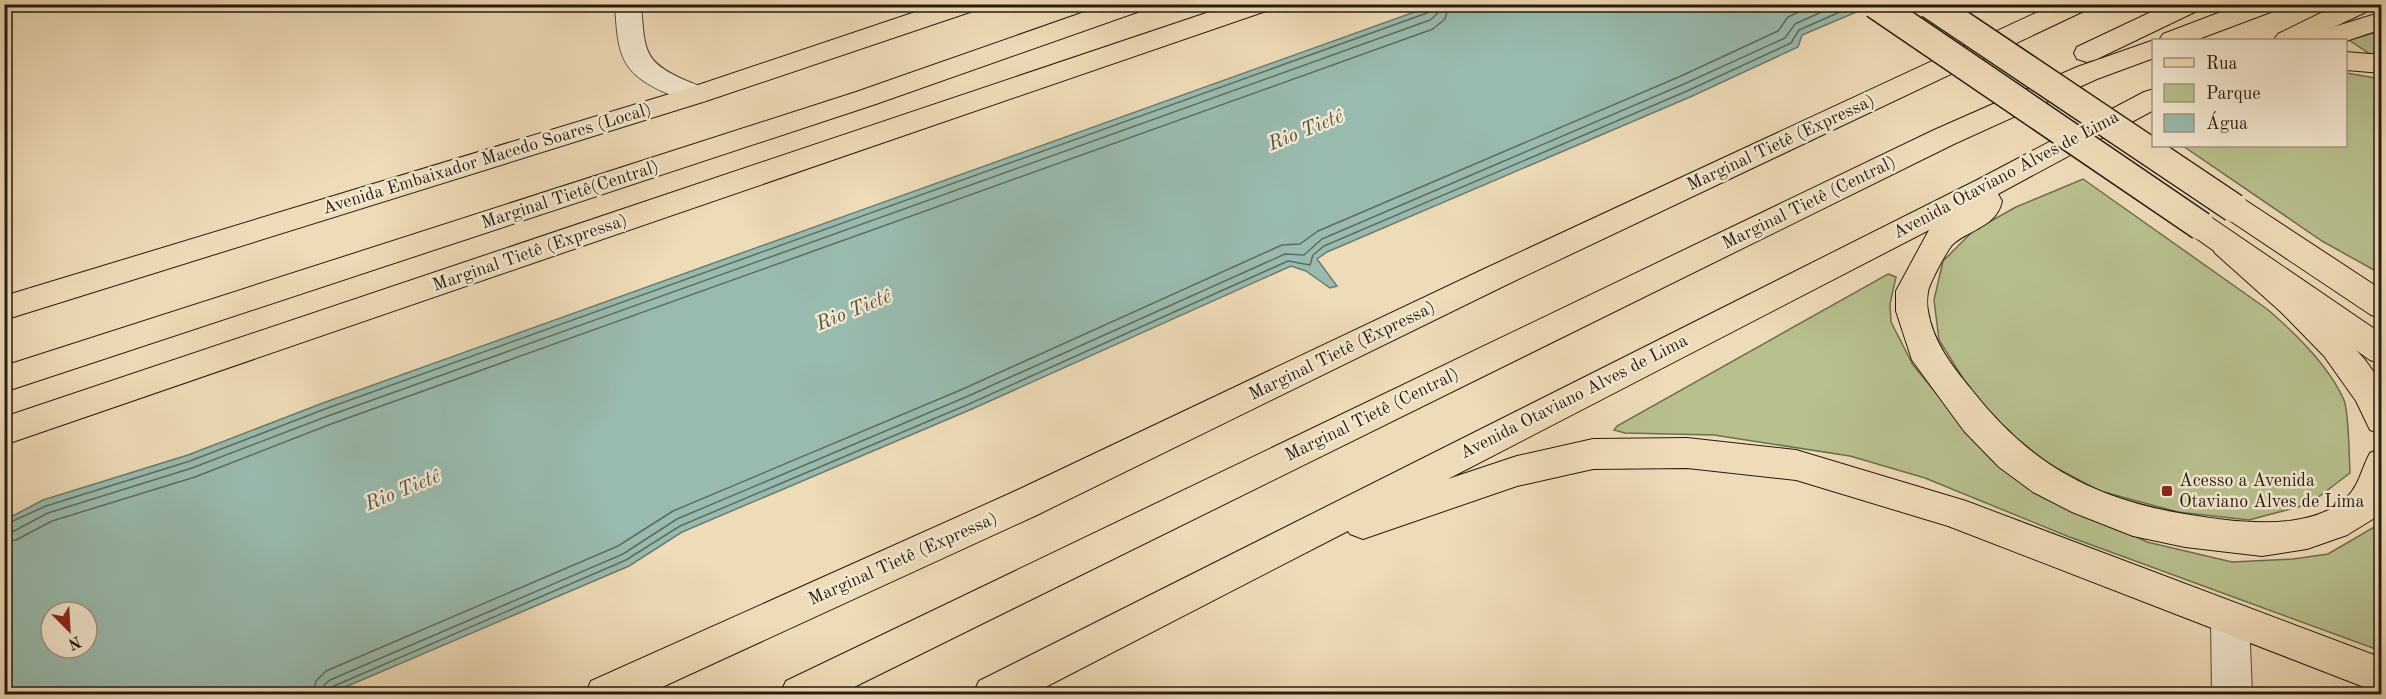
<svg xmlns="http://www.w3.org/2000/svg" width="2386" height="699" viewBox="0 0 2386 699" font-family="'Old Standard TT',serif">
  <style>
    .green { fill: #b8c08e; stroke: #6f6e4e; stroke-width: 1.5 }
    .water { fill: #99bbaf; stroke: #6b7b6f; stroke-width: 1.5; fill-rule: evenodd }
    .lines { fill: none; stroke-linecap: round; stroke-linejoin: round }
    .shore { stroke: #606b5e; stroke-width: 1.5 }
    .minor-casing { stroke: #584b38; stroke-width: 2 }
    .major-casing { stroke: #261b0e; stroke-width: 2 }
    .highway-casing { stroke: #261b0e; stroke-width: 2 }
    .minor { fill: #f4e8d0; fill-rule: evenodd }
    .major { fill: #eedbb7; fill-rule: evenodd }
    .highway { fill: #eedbb7; fill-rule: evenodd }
    .major-bridge-casing { stroke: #261b0e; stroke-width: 31; stroke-linecap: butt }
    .major-bridge { stroke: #eedbb7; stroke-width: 28 }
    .poi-dot { fill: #8f2418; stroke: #f4e8d0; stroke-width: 2 }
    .labels { text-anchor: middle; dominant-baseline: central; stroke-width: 5; stroke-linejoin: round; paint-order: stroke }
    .street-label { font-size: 18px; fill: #261b0e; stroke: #f4e8d0 }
    .poi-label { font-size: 18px; fill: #261b0e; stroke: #f4e8d0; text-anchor: start }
    .water-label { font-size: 20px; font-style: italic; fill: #4e5346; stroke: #f4e8d0 }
  </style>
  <rect width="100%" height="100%" fill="#eedbb7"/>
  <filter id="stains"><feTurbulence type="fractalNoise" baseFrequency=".00333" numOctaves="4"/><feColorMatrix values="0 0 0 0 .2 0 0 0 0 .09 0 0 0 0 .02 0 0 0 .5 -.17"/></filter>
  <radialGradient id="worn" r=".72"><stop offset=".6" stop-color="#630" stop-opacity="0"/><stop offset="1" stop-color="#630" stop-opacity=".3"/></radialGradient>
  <!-- green -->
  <g class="green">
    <path d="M2381,31V56L2370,54L2349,40Z"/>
    <path d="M2346,73L2381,79V274L2322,241L2183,146H2346Z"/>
    <path d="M2083,179L2267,309C2294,332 2329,366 2344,400C2349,413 2349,456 2350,473L2309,504L2249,520L2178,512L2100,491L2026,452L1972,393L1939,340L1934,300L1943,261L1973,231L2016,207Z"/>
    <path d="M1888,274L1896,277L1890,304L1891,322L1913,365L1951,411L2066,503L2147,542L2232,562L2293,559L2328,554L2381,523V651L2067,536L1925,478L1850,456L1714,435L1625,433L1614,430L1617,426Z"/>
  </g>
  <!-- water -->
  <path class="water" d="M1434,5H1873L1802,35L1798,47L1690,97L1327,252L1317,259L1337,286L1330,288L1306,271L1291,266L972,409L682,532L629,566L329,694H5V520L43,500L188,455L323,403ZM51,612H87V648H51Z"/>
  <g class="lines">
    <!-- shore -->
    <g class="shore">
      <path d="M4,525L46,506L190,461L325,409L1427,13L1432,9V4"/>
      <path d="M4,533L12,532L48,513L192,468L328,416L1430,20L1437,14L1440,4"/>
      <path d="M4,542L16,540L52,521L195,477L331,424L1433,29L1445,19L1449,4"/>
      <path d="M313,694L316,681L326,671L618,546L673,511L963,389L1282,245L1300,244L1318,231L1681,76L1778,31L1788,17L1816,4"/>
      <path d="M322,694L324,685L330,680L623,554L677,519L966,397L1285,254L1304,255L1322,239L1684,84L1785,38L1795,24L1839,4"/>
      <path d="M329,694L334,686L626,560L680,526L969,404L1288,261L1310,265L1313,255L1324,246L1687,91L1791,43L1799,30L1858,4"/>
    </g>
    <defs>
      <g id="minor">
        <path d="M615,4H641C645,50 642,62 687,81C696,85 704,86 710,95L706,101C692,105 683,100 671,95C620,74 618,56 615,4Z"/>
        <path d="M2230,602L2244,607L2249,619L2252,694H2212L2211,619L2216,607Z"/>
      </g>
      <g id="major">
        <path d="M2382,12V29L2346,41L2275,40L2279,34L2321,31Z"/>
        <path d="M2234,197L2245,200L2382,290V318L2371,315L2223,216L2219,208L2223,200Z"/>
        <path d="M2201,215L2212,218L2382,334V364L2370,360L2190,234L2186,226L2190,218Z"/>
      </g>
      <g id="highway">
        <path d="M939,4H980L976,10L706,101L4,320V296L686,89Z"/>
        <path d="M1107,4H1147L1143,10L876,104L4,392V366L856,92Z"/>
        <path d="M1233,4H1273L1269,10L4,445V417Z"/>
        <path d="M2055,4H2090L2086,10L1506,285L1037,515L647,694H585L591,681L1011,493L1484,269Z"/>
        <path d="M2168,4H2203L2199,10L2097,59L2087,62L2077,59L2074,53L2077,47Z"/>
        <path d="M2242,4H2280L2276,10L2196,40H2159L2163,34Z"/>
        <path d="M2339,4H2374L2370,10L2307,40H2274L2278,34Z"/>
        <path d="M2154,40H2158H2154V58L2097,79L1954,144L840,694H780L786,681L1934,130L2077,67Z"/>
        <path d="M2346,52L2382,55V73L2346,70Z"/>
        <path d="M2154,89V110L1998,194L2002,201C1997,226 1971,229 1953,244C1947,250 1929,284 1928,292C1927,297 1927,306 1928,311C1933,342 1952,366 1971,389C2041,479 2115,507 2226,520C2264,524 2317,526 2347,497C2359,486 2362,467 2370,453L2382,448V505L2373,519L2347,535L2307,549L2262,556L2185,547L2133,536L2072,512L2033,492L1999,467L1964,431L1912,360L1896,311V291L1929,230L1933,228L1448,479L1517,456L1593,439L1687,438L1796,450L1966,501L2382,658V694L1948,526L1796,480L1687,468L1593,469L1517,486L1363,539L1350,534L1348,531L1032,694H973L979,681L1979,179L2144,92Z"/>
        <path d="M2226,234L2237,237L2326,316L2366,361L2382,384V434L2370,430L2356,401L2324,356L2281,312L2215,253L2211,245L2215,237Z"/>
      </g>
    </defs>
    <!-- minor casing -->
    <use href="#minor" class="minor-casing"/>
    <!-- major casing -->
    <use href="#major" class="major-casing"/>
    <!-- highway casing -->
    <use href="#highway" class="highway-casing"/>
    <!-- minor -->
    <use href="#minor" class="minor"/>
    <!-- major -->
    <use href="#major" class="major"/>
    <!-- highway -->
    <use href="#highway" class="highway"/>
    <defs>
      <g id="major-bridge">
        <path d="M1875,4L2201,226"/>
        <path d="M1930,4L2234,208"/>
      </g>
    </defs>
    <!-- major-bridge casing -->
    <use href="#major-bridge" class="major-bridge-casing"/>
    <!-- major-bridge -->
    <use href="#major-bridge" class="major-bridge"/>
  </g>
  <!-- markers -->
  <rect class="poi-dot" x="2161" y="485" width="12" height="12" rx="3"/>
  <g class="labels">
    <!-- street labels -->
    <g class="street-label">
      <text transform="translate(1781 143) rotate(-25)">Marginal Tietê (Expressa)</text>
      <text transform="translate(487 159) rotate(-17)">Avenida Embaixador Macedo Soares (Local)</text>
      <text transform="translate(2006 175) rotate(-28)">Avenida Otaviano Alves de Lima</text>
      <text transform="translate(570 195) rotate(-18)">Marginal Tietê(Central)</text>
      <text transform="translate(1809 203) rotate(-26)">Marginal Tietê (Central)</text>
      <text transform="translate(530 253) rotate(-19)">Marginal Tietê (Expressa)</text>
      <text transform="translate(1342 351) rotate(-26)">Marginal Tietê (Expressa)</text>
      <text transform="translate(1574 397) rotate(-27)">Avenida Otaviano Alves de Lima</text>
      <text transform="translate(1372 415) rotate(-26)">Marginal Tietê (Central)</text>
      <text transform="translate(903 559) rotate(-24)">Marginal Tietê (Expressa)</text>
    </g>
    <!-- poi labels -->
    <g class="poi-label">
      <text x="2179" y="481">Acesso a Avenida<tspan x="2179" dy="21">Otaviano Alves de Lima</tspan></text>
    </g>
    <!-- water labels -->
    <g class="water-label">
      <text transform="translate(1306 131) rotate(-22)">Rio Tietê</text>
      <text transform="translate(854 311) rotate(-22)">Rio Tietê</text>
      <text transform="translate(403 491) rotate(-22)">Rio Tietê</text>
    </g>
  </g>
  <!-- margin -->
  <rect width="2386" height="699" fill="none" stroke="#eedbb7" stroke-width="24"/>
  <rect x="6" y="6" width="2374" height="687" fill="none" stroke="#261b0e" stroke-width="3"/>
  <rect x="12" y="12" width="2362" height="675" fill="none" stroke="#261b0e" stroke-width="1.5"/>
  <!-- legend -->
  <rect x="2152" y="39" width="195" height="108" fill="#f4e8d0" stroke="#a29682" stroke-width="1.5"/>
  <rect x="2164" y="58" width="30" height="9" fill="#eedbb7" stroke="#a29682" stroke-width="1.5"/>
  <text x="2206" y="69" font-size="18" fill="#261b0e">Rua</text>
  <rect x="2164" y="84" width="30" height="18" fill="#b8c08e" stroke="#a29682" stroke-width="1.5"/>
  <text x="2206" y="99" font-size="18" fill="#261b0e">Parque</text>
  <rect x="2164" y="114" width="30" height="18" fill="#99bbaf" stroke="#a29682" stroke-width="1.5"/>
  <text x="2206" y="129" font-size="18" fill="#261b0e">Água</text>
  <!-- north arrow -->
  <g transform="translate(69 630) rotate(156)"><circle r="28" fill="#f4e8d0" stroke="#a29682" stroke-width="1.5"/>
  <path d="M0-4.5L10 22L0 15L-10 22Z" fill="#8f2418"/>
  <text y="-9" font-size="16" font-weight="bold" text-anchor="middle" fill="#261b0e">N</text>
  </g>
  <rect width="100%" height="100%" filter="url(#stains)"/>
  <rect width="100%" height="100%" fill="url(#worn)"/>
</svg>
